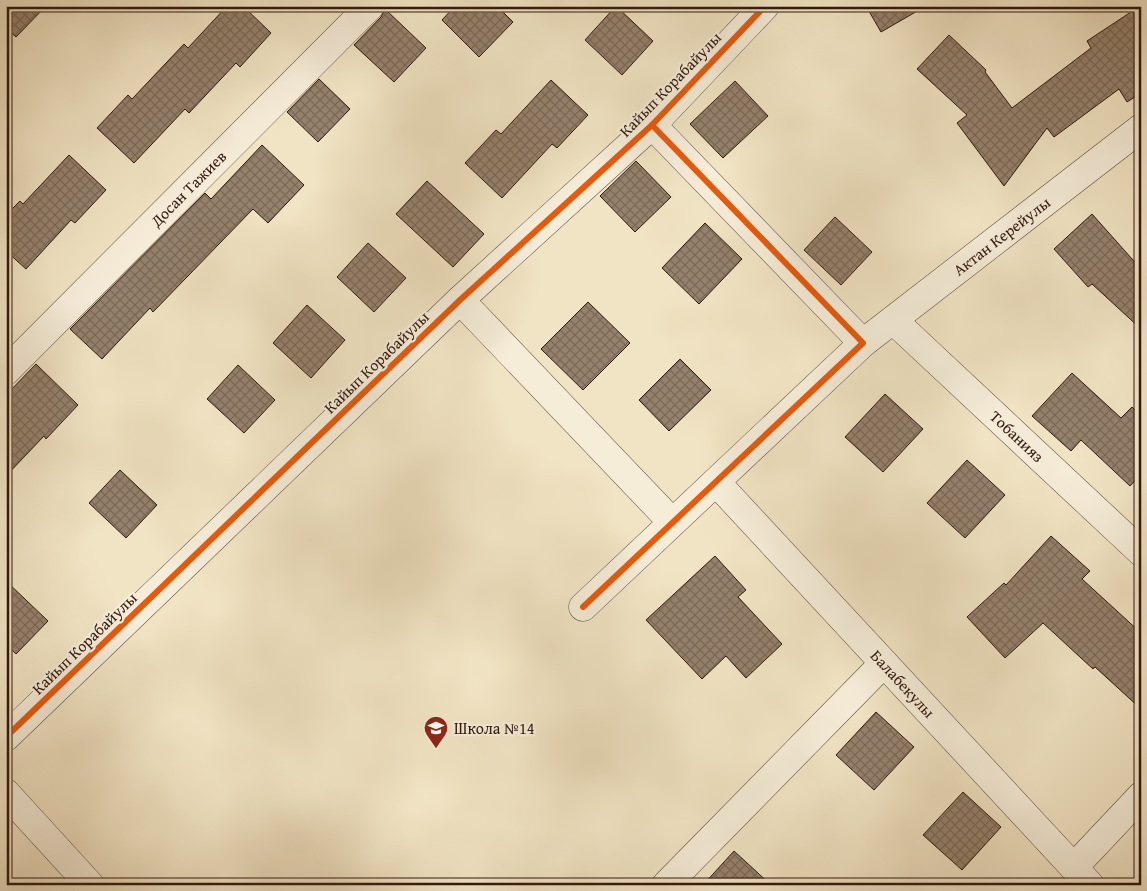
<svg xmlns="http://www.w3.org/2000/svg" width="1147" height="891" viewBox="0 0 1147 891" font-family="'Gentium Book Plus',serif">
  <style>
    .building { fill: url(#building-cross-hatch); stroke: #31180f }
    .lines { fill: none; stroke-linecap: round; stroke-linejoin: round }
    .minor-casing { stroke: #614b3c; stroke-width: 29 }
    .minor { stroke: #f6edd9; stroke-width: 28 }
    .cycleway-casing { stroke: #f6edd9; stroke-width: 9 }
    .cycleway { stroke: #e8590c; stroke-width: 6 }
    .labels { text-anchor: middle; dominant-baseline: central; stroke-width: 4.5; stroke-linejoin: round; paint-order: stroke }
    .street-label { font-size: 16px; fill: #31180f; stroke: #f6edd9 }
    .poi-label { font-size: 16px; fill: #31180f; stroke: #f6edd9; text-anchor: start }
  </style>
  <defs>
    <pattern id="building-cross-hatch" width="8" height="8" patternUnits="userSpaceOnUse" patternTransform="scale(1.25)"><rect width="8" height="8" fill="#95826d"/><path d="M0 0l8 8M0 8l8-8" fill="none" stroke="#7a6958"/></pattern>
  </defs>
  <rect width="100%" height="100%" fill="#f1e4c4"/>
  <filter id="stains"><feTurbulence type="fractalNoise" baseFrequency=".004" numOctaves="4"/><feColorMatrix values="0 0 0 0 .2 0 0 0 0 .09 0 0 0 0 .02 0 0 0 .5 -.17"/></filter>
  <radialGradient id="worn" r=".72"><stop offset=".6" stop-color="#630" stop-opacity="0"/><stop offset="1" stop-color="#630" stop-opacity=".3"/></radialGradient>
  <!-- building -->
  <g class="building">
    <path d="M6,6H46L16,37L6,28Z"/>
    <path d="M227,6H243L271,33L240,67L236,63L189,113L185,109L134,163L97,128L128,95L132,99L184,44L188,48Z"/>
    <path d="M455,6H497L513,22L479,57L442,20Z"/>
    <path d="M616,6L653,41L622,75L585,40Z"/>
    <path d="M866,6H926L881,32Z"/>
    <path d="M1140,6L1141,93L1127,102L1119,89L1054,137L1047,128L1004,186L957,123L967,115L917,69L949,35L986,70L985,72L1012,108L1091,48L1087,41Z"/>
    <path d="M385,9L426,48L394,82L354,45L381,17Z"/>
    <path d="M319,79L350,109L318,142L287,112Z"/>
    <path d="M551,80L588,115L557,148L552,144L502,198L465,163L496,130L501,134Z"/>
    <path d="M735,81L768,116L723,158L690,124Z"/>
    <path d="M262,145L304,185L268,223L253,209L153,312L150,308L102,359L70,329L205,193L211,199Z"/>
    <path d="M69,155L106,190L75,223L71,220L26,269L6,251V215L20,201L23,204Z"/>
    <path d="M636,161L671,197L635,232L600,196Z"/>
    <path d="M427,181L484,234L453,267L396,214Z"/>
    <path d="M1092,214L1141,269V329L1092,284L1088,287L1054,249Z"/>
    <path d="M835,217L872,252L841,285L804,250Z"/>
    <path d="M705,223L742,259L699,304L662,268Z"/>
    <path d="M368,243L406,278L374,312L337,277Z"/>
    <path d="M588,302L630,343L583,390L541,349Z"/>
    <path d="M307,305L345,340L311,378L273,343Z"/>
    <path d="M680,359L711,390L669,431L639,400Z"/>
    <path d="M36,364L78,405L46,439L44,436L6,476V395Z"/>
    <path d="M238,365L275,400L244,433L207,399Z"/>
    <path d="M1072,373L1121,418L1132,407L1141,416V474L1130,486L1081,440L1071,451L1032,416Z"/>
    <path d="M885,394L923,429L883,472L845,437Z"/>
    <path d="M967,460L1005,495L965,538L927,503Z"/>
    <path d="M120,470L157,505L126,538L89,503Z"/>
    <path d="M1051,536L1090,571L1082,579L1141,633V709L1095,667L1093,669L1043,623L1005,658L967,617L1004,583L1006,585Z"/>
    <path d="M715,556L746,590L738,597L782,644L746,678L726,656L702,679L646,620Z"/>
    <path d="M6,581L48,621L16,654L6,644Z"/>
    <path d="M876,712L914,747L874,790L836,755Z"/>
    <path d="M963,792L1001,827L962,870L923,835Z"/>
    <path d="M734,851L771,885H703Z"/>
  </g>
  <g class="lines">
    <defs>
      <g id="minor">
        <path d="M460,300L672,522"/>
        <path id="s1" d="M893,320L1141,552"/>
        <path id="s2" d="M863,343L1141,128"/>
        <path id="s3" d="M6,371L370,6"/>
        <path id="s4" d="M716,482L1090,885"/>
        <path d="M583,607L863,343L652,125"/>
        <path d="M6,737L460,300L652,125L765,6"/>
        <path d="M6,793L90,885"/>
        <path d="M1074,867L1141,796"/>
        <path d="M666,885L884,663"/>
      </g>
    </defs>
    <!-- minor casing -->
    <use href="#minor" class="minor-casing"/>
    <!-- minor -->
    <use href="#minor" class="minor"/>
    <defs>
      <g id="cycleway">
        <path d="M583,607L863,343L652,125"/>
        <path d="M6,737L460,300L652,125L765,6"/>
      </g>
    </defs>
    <!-- cycleway casing -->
    <use href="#cycleway" class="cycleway-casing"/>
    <!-- cycleway -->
    <use href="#cycleway" class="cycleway"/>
  </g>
  <!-- icons -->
  <defs>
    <symbol id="school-pin" viewBox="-11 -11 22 30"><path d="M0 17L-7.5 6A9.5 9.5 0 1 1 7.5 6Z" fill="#8f2418" stroke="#f6edd9"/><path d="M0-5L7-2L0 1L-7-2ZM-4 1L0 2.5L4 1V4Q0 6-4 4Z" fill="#fff"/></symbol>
  </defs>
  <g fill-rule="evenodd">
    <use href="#school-pin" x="422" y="714" width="28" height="38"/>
  </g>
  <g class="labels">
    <!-- street labels -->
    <g class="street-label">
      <text transform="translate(670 84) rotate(-46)">Кайып Корабайулы</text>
      <text stroke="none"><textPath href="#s3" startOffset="258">Досан Тажиев</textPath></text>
      <text stroke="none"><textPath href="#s2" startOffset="175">Актан Керейулы</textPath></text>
      <text transform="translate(376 362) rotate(-44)">Кайып Корабайулы</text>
      <text stroke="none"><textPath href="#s1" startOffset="170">Тобанияз</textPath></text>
      <text transform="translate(84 643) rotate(-44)">Кайып Корабайулы</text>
      <text stroke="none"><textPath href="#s4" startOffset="275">Балабекулы</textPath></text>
    </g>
    <!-- poi labels -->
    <g class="poi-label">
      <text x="454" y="728">Школа №14</text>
    </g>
  </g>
  <!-- margin -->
  <rect width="1147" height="891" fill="none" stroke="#f1e4c4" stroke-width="25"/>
  <rect x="8" y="8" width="1132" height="876" fill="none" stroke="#31180f" stroke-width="2.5"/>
  <rect x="12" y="12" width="1122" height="866" fill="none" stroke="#31180f"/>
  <rect width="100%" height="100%" filter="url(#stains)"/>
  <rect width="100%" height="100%" fill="url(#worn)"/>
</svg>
